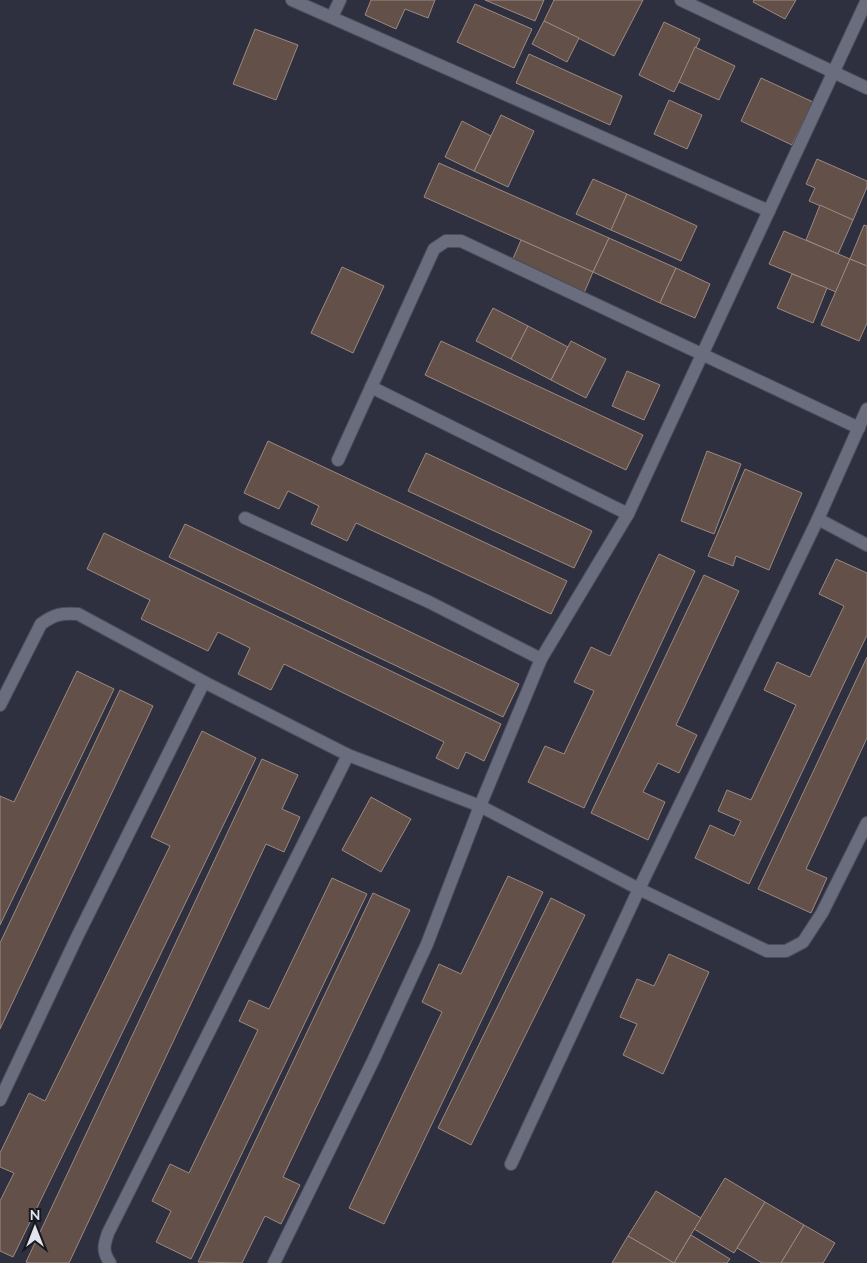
<svg xmlns="http://www.w3.org/2000/svg" width="867" height="1263" viewBox="0 0 867 1263" font-family="Mulish,sans-serif">
  <style>
    .building { fill: #625049; stroke: #9d8980 }
    .lines { fill: none; stroke-linecap: round; stroke-linejoin: round }
    .street-casing { stroke: #4b4d5a; stroke-width: 14 }
    .street { stroke: #6a6d7e; stroke-width: 12 }
  </style>
  <rect width="100%" height="100%" fill="#2e303f"/>
  <!-- building -->
  <g class="building">
    <path d="M371,0H435L428,18L405,9L396,29L365,15Z"/>
    <path d="M485,0H544L535,21Z"/>
    <path d="M554,0H643L614,56L544,21Z"/>
    <path d="M754,0H796L785,19L753,2Z"/>
    <path d="M475,4L532,29L514,68L457,42Z"/>
    <path d="M544,21L579,38L567,62L532,44Z"/>
    <path d="M664,22L700,39L674,92L639,75Z"/>
    <path d="M255,29L298,45L276,100L233,84Z"/>
    <path d="M695,47L735,66L719,100L679,82Z"/>
    <path d="M529,54L622,96L610,125L516,83Z"/>
    <path d="M761,78L813,102L792,145L741,121Z"/>
    <path d="M669,100L702,115L687,149L654,134Z"/>
    <path d="M501,115L534,131L508,187L474,171Z"/>
    <path d="M462,121L491,136L474,171L445,157Z"/>
    <path d="M817,159L867,181V187L853,220L809,201L815,188L806,184Z"/>
    <path d="M439,163L609,238L593,272L424,197Z"/>
    <path d="M593,179L627,194L611,230L576,214Z"/>
    <path d="M627,194L697,226L681,261L611,230Z"/>
    <path d="M820,205L853,220L838,254L806,240Z"/>
    <path d="M864,225L867,226V266L850,259Z"/>
    <path d="M784,231L850,259L836,292L769,264Z"/>
    <path d="M609,238L676,268L660,303L593,272Z"/>
    <path d="M521,240L593,272L584,293L512,261Z"/>
    <path d="M850,259L867,266V323L859,341L821,325Z"/>
    <path d="M342,267L384,286L353,353L311,333Z"/>
    <path d="M676,268L710,284L695,318L660,303Z"/>
    <path d="M792,274L827,288L813,323L777,308Z"/>
    <path d="M493,308L528,326L511,359L476,341Z"/>
    <path d="M528,326L568,347L551,380L511,359Z"/>
    <path d="M441,341L643,435L626,470L425,375Z"/>
    <path d="M571,341L606,359L586,398L551,380Z"/>
    <path d="M627,371L660,385L644,420L612,406Z"/>
    <path d="M268,441L567,581L551,614L356,523L347,541L311,524L319,506L288,491L279,509L244,493Z"/>
    <path d="M707,451L741,464L714,534L681,521Z"/>
    <path d="M426,453L592,531L574,568L408,491Z"/>
    <path d="M745,469L802,493L769,570L736,556L733,566L708,556Z"/>
    <path d="M185,524L519,684L503,717L169,557Z"/>
    <path d="M104,533L501,724L484,761L466,752L458,769L436,758L444,742L284,664L271,690L238,674L250,648L218,632L208,651L141,619L150,600L87,569Z"/>
    <path d="M659,554L695,571L584,808L528,782L545,746L564,754L594,691L574,682L591,647L610,656Z"/>
    <path d="M836,559L867,573V635L749,884L695,858L710,825L734,836L741,821L718,811L727,790L751,800L796,705L764,690L777,662L810,677L844,606L819,594Z"/>
    <path d="M704,575L739,591L676,725L697,735L679,773L658,763L643,792L665,802L648,840L591,813Z"/>
    <path d="M867,657V738L806,869L827,878L811,913L758,889Z"/>
    <path d="M77,671L114,689L0,925V796L14,802Z"/>
    <path d="M120,690L153,706L0,1029V943Z"/>
    <path d="M202,731L256,758L13,1257L0,1251V1201L14,1173L0,1167V1153L29,1093L45,1101L170,846L151,837Z"/>
    <path d="M262,759L298,775L282,809L300,817L284,852L266,844L69,1263H29L26,1262Z"/>
    <path d="M371,797L411,819L381,872L342,850Z"/>
    <path d="M508,876L543,892L384,1224L349,1208L442,1012L422,1002L439,964L461,974Z"/>
    <path d="M332,878L367,894L191,1259L156,1242L171,1211L152,1201L170,1164L189,1173L258,1030L239,1021L249,1000L269,1009Z"/>
    <path d="M373,893L410,910L283,1177L300,1185L281,1224L265,1216L242,1263L198,1262Z"/>
    <path d="M551,898L585,915L471,1145L438,1128Z"/>
    <path d="M669,954L709,972L663,1074L623,1055L637,1024L620,1017L637,979L654,986Z"/>
    <path d="M725,1178L765,1202L734,1253L694,1229Z"/>
    <path d="M656,1191L701,1218L674,1263L628,1236Z"/>
    <path d="M765,1202L804,1225L781,1263H762L737,1248Z"/>
    <path d="M804,1225L835,1243L823,1263H781Z"/>
    <path d="M691,1235L730,1259L727,1263H674Z"/>
    <path d="M628,1236L674,1263H612Z"/>
  </g>
  <g class="lines">
    <defs>
      <g id="street">
        <path d="M292,0L769,211"/>
        <path d="M681,0L867,88"/>
        <path d="M332,17L340,0"/>
        <path d="M371,387L628,514"/>
        <path d="M338,460L434,249L446,241H461L859,428"/>
        <path d="M245,518L429,602L541,659"/>
        <path d="M818,519L867,545"/>
        <path d="M0,705L41,624C55,614 61,613 78,614L204,682L348,755L480,806L639,889L767,951H786L803,942L822,913L867,823"/>
        <path d="M0,1100L77,937L204,682"/>
        <path d="M511,1164L639,889L818,519L867,409"/>
        <path d="M110,1263C102,1251 104,1245 108,1233L348,755"/>
        <path d="M274,1263L373,1061L427,944L480,806L541,659L628,514L867,0"/>
      </g>
    </defs>
    <!-- street casing -->
    <use href="#street" class="street-casing"/>
    <!-- street -->
    <use href="#street" class="street"/>
  </g>
  <!-- north arrow -->
  <g transform="translate(35 1228)" stroke="#17191f" stroke-width="4" paint-order="stroke">
  <path d="M0-4L9 19L0 12L-9 19Z" fill="#e1e3ed"/>
  <text y="-8" font-size="14" font-weight="bold" text-anchor="middle" fill="#e1e3ed">N</text>
  </g>
</svg>
